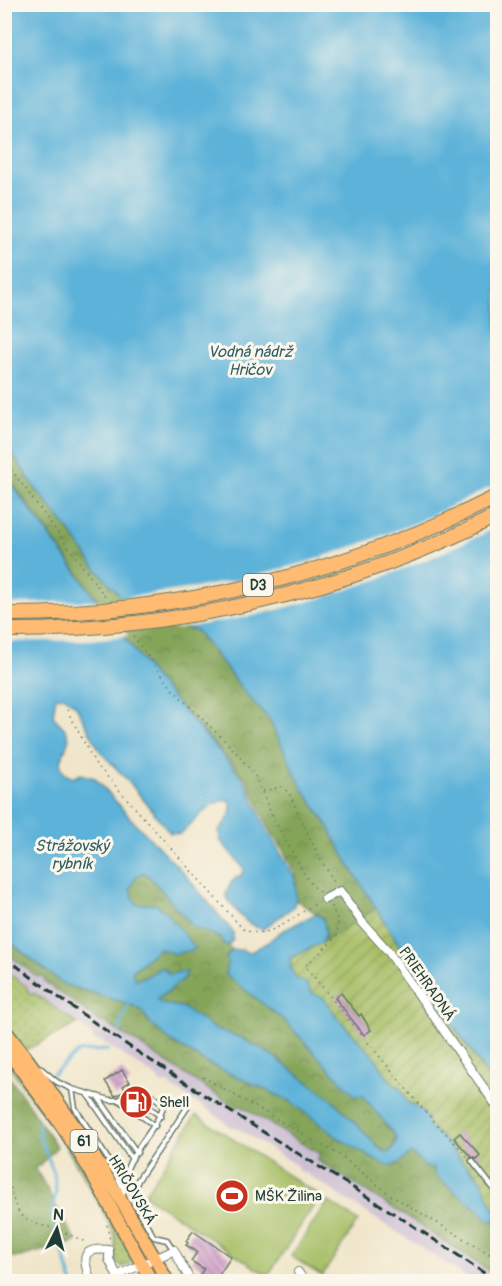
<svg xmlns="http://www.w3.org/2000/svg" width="502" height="1286" viewBox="0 0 502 1286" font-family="Pangolin,sans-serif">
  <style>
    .railway { fill: #ccbed3 }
    .grass { fill: url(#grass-dots); stroke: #627d4c; stroke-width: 1.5 }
    .forest { fill: url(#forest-crowns); stroke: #527046; stroke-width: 1.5 }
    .garden { fill: url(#garden-furrows); stroke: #627d4c; stroke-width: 1.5 }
    .pitch { fill: #a5bd63; stroke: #627d4c; stroke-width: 1.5 }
    .water { fill: #5db2d9; stroke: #3e7886; stroke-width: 1.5 }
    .pier { fill: #f0e5c9 }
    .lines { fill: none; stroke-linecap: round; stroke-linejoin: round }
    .stream { stroke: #5db2d9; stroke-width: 3 }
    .building { fill: url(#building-back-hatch) }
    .service-casing { stroke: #687868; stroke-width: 7 }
    .minor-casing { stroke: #687868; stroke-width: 10 }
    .primary-casing { stroke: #687868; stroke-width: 15 }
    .path { stroke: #687868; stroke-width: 1.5; stroke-dasharray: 1.5 4.5; stroke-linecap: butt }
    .service { stroke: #fff; stroke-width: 4 }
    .minor { stroke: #fff; stroke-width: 8 }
    .primary { stroke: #ffbb71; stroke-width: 12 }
    .rail { stroke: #1f3d34; stroke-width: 3; stroke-dasharray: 9 4.5; stroke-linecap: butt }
    .motorway-bridge-casing { stroke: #687868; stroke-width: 16; stroke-linecap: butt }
    .motorway-bridge { stroke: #ffbb71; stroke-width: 14 }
    .labels { text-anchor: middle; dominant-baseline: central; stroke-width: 6; stroke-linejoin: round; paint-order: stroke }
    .shield { fill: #fbf7ec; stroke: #61756b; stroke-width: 1.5 }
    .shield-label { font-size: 14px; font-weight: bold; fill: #1f3d34 }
    .street-label { font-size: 15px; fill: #1f3d34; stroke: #fbf7ec }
    .poi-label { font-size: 15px; fill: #1f3d34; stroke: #fbf7ec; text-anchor: start }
    .water-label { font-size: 16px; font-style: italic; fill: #326066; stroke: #fbf7ec }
  </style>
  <defs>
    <pattern id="grass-dots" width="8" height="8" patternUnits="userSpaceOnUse" patternTransform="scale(1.5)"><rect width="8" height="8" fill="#a5bd63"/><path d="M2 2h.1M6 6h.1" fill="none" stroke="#869b52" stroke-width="1.8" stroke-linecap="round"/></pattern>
    <pattern id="forest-crowns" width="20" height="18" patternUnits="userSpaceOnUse" patternTransform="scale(1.5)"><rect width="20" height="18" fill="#84a459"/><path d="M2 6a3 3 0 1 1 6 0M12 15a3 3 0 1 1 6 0" fill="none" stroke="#6b874a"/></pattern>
    <pattern id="garden-furrows" width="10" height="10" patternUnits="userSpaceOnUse" patternTransform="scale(1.5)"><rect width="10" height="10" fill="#a5bd63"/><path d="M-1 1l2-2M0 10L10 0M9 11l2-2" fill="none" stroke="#869b52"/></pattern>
    <pattern id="building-back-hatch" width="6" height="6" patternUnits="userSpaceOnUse" patternTransform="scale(1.5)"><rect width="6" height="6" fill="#ce9bc8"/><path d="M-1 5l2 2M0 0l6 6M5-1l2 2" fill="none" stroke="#a780a3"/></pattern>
  </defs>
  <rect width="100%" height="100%" fill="#fbf7ec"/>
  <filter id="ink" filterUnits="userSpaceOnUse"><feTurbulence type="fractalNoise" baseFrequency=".0167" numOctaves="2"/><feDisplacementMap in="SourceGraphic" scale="12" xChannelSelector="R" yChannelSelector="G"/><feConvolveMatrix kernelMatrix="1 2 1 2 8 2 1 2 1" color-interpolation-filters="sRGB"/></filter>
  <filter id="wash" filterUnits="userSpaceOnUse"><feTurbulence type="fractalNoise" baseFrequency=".008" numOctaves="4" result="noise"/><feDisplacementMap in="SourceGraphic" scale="24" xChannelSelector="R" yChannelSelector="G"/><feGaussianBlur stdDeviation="1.35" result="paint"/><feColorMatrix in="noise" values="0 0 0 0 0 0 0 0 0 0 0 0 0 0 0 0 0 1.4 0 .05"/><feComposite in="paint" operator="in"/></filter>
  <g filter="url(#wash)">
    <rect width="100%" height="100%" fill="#f0e5c9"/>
    <!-- railway -->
    <path class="railway" d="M4,952L38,977L39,975L45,979L44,982L101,1022L102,1020L238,1107L239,1104L311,1149L312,1148L318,1151L320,1155L317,1160L463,1252L497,1276V1281H473L308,1175L306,1172L305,1174L297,1169V1166L234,1126L232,1128L226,1124L225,1121L166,1083L164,1085L158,1081L159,1079L100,1040L98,1042L92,1038L93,1035L35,993L33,995L27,991V987L5,970Z"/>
    <!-- grass -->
    <path class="grass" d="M4,970L27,987L28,991L32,995L34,993L77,1024L8,1059L65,1141L132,1256C132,1262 128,1266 122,1267L115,1262V1237L111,1228L96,1198L63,1142L5,1061Z"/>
    <!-- forest -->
    <g class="forest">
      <path d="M4,442L33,485L68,529L94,566L123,599L166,624L196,630L246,694L269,719L301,786L328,826L351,868L377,908L321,943L326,933L323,918L296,900V875L279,843L270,830L247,780L154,677L5,473Z"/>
      <path d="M143,872L150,877L194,928L204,930L222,939L223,944L228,945L232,950L226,957L228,961L225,974L285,1021L310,1048L363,1095L397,1138L389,1153L380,1149L333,1100L270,1054L242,1038L215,1029L182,1007L163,1004L157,1000L183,979L187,971L169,974L162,967L147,976L135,980L132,972L159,948L175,954L166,912L155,904H136L130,889L136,877Z"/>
      <path d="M4,938L63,984L129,1004L141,1010L151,1024L172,1042L205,1062L290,1101L340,1139L380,1163L410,1152L426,1167L434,1168L445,1184L465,1197L489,1220L497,1216V1276L406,1216L317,1160L320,1155L312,1148L311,1149L240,1105L237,1108L103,1021L101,1022L44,981L45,979L40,975L38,977L5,952Z"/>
      <path d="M5,1070L57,1147L36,1169L76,1242L20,1257H5Z"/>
    </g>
    <!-- garden -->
    <path class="garden" d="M377,908L401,948L497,1090V1212L491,1204L482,1182L472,1169L461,1161L440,1136L428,1126L414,1105L407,1102L402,1091L388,1078L376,1059L337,1017L324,999L312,993L306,984L296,979L291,969L290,958L321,943Z"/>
    <!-- pitch -->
    <g class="pitch">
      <path d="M196,1115L320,1196L268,1276L144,1195Z"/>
      <path d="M328,1201L358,1221L322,1276L291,1256Z"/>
    </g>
    <!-- water -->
    <g class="water">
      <path d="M4,5H497V1090L401,948L351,868L328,826L301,786L269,719L246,694L196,630L166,624L123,599L94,566L68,529L33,485L5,442Z"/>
      <path d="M4,474L154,677L245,781L268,832L294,876L296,887V900L293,907L263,929C246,926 235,910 226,896C228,885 233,879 243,874L244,869L220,840L219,830C227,820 235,813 230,800C210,799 194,823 180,834L170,833L130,783L100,751L76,706L64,696L56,697L53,716L65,729L69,738L60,764L65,774L73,778L81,774L95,778L134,822L181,870L233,932V940L228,945L223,944L222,939C212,934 204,930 194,928L150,877L143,872L136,877L130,889L136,904H155L166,912L196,949L175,954L159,948L132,971L135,980L147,976L162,967L169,974L187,971L183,979L157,1000L163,1004L182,1007L215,1029L242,1038L270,1054L333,1100L380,1149L389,1153L395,1145L397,1138L363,1096H355L285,1021L225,974L228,961L226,957L232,950H242L249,953L267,943L279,933L315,914L323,918L326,933L321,943L290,958L291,969L296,978L306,983L312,993L324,998L337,1017L376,1059L388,1078L402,1091L407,1102L423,1112L428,1121V1126C438,1132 451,1149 460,1159C467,1166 474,1171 480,1179C487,1190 489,1202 497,1212V1218L494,1221L489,1220C471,1202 452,1190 434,1174V1168L426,1167L411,1153L399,1163L389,1166L380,1163L340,1139L290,1101L205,1062L172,1042L151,1024L141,1010L129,1004L63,984L5,938Z"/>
    </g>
    <!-- pier -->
    <g class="pier">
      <path d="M497,484L498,527L433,557L373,581L318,599L257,615L178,629L138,622L118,598L195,588L249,577L307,562L360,544L418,522Z"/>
      <path d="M102,600L128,636L89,640L5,642V604Z"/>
    </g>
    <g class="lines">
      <!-- stream -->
      <g class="stream">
        <path d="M120,1031V1025L129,1004"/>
        <path d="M53,1074L78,1052L108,1050"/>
        <path d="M39,1123V1135L54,1173L56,1191L51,1215L72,1282"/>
      </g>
    </g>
    <g id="blocks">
      <!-- building -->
      <g class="building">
        <path d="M341,993L359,1016L361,1014L371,1030L364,1035L335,998Z"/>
        <path d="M122,1070L130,1082L123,1086L126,1091L115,1096L105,1081Z"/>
        <path d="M460,1133L480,1155L476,1159L471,1157L454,1138Z"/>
        <path d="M193,1231L231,1257L215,1281H210L204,1278L200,1274L204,1269L191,1261L197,1252L186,1245L188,1243L186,1241Z"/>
      </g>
    </g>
  </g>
  <g filter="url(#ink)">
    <use href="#blocks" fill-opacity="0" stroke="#687868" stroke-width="1.5"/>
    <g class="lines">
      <defs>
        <g id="service">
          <path d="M39,1067L57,1082L72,1089L110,1100H119L140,1087L164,1104C156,1131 130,1151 125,1176C124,1182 124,1189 123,1196"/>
          <path d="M72,1089L75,1108L109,1161L123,1188"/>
          <path d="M129,1094L161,1116"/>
          <path d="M88,1095L132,1159"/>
          <path d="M98,1097L137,1153"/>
          <path d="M119,1100L155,1126"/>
          <path d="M164,1104L172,1098L187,1108L138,1180L133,1193L141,1215L154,1237L167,1240L173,1249"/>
          <path d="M472,1161L498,1194"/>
        </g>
        <g id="minor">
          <path d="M325,899L340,891L362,922L388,951L498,1108"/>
          <path d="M298,1272L305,1282"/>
          <path d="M117,1276C136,1266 155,1260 174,1250L191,1282"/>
          <path d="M91,1282C83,1259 79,1247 109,1250V1259L120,1282"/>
        </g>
        <g id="primary">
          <path d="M4,1029C67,1108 119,1194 168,1282"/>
          <path d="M4,1046L62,1126L90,1170L152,1282"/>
        </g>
      </defs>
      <!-- service casing -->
      <use href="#service" class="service-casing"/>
      <!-- minor casing -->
      <use href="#minor" class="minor-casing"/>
      <!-- primary casing -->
      <use href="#primary" class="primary-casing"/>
      <!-- path -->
      <g class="path">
        <path d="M4,460L106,598"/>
        <path d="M133,636L173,690L236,752L255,776L274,820L308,880L319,892"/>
        <path d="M67,710L95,763L243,929C270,943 296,913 319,902"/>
        <path d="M263,791L282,787L289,793L319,857L335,883"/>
        <path d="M332,906L338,922L337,937L305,966L422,1108L467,1156"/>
        <path d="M203,1077L338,1154L392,1196L498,1259"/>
        <path d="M4,1171C11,1182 11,1195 16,1207C23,1223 37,1224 52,1228C64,1232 76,1237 87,1243"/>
        <path d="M107,1225L110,1240"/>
        <path d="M128,1281L138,1280"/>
        <path d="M284,1282L290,1277"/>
      </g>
      <!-- service -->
      <use href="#service" class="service"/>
      <!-- minor -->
      <use href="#minor" class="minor"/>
      <!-- primary -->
      <use href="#primary" class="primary"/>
      <!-- rail -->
      <path class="rail" d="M4,956C159,1078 335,1169 497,1282"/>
      <defs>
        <g id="motorway-bridge">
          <path d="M4,614C176,615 345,574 498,496"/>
          <path d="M4,630C175,631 346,592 498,515"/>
        </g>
      </defs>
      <!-- motorway-bridge casing -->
      <use href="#motorway-bridge" class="motorway-bridge-casing"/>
      <!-- motorway-bridge -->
      <use href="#motorway-bridge" class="motorway-bridge"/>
    </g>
  </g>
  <!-- icons -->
  <defs>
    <symbol id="fuel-disc" viewBox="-11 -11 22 22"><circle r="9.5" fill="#c8321e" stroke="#fbf7ec"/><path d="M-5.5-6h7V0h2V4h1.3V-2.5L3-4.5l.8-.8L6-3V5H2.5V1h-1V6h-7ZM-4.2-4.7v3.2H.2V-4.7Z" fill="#fff"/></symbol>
    <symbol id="stadium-disc" viewBox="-11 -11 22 22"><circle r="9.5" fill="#c8321e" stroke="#fbf7ec"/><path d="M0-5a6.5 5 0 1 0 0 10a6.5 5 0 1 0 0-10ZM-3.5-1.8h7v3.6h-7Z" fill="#fff"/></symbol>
  </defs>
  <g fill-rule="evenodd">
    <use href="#fuel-disc" x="117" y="1083" width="38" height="38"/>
    <use href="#stadium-disc" x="213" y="1177" width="38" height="38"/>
  </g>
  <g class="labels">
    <!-- shield labels -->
    <g class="shield">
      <rect x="243" y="574" width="30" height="22" rx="4.5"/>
      <rect x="70.5" y="1130" width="27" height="22" rx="4.5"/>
    </g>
    <g class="shield-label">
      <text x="258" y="585">D3</text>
      <text x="84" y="1141">61</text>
    </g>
    <!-- street labels -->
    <g class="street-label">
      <text transform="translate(427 984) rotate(55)">PRIEHRADNÁ</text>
      <text transform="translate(132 1190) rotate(59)">HRIČOVSKÁ</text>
    </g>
    <!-- poi labels -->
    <g class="poi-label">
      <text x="159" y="1102">Shell</text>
      <text x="255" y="1196">MŠK Žilina</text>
    </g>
    <!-- water labels -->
    <g class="water-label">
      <text x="250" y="352">Vodná nádrž<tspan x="250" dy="18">Hričov</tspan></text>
      <text x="72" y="846">Strážovský<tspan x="72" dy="18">rybník</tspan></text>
    </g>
  </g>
  <!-- margin -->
  <rect width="502" height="1286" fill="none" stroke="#fbf7ec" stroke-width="24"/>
  <!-- north arrow -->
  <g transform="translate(57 1229) rotate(6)" stroke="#fbf7ec" stroke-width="4.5" paint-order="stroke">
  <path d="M0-4.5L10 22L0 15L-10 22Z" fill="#1f3d34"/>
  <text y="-9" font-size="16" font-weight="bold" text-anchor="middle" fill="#1f3d34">N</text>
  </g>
</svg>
